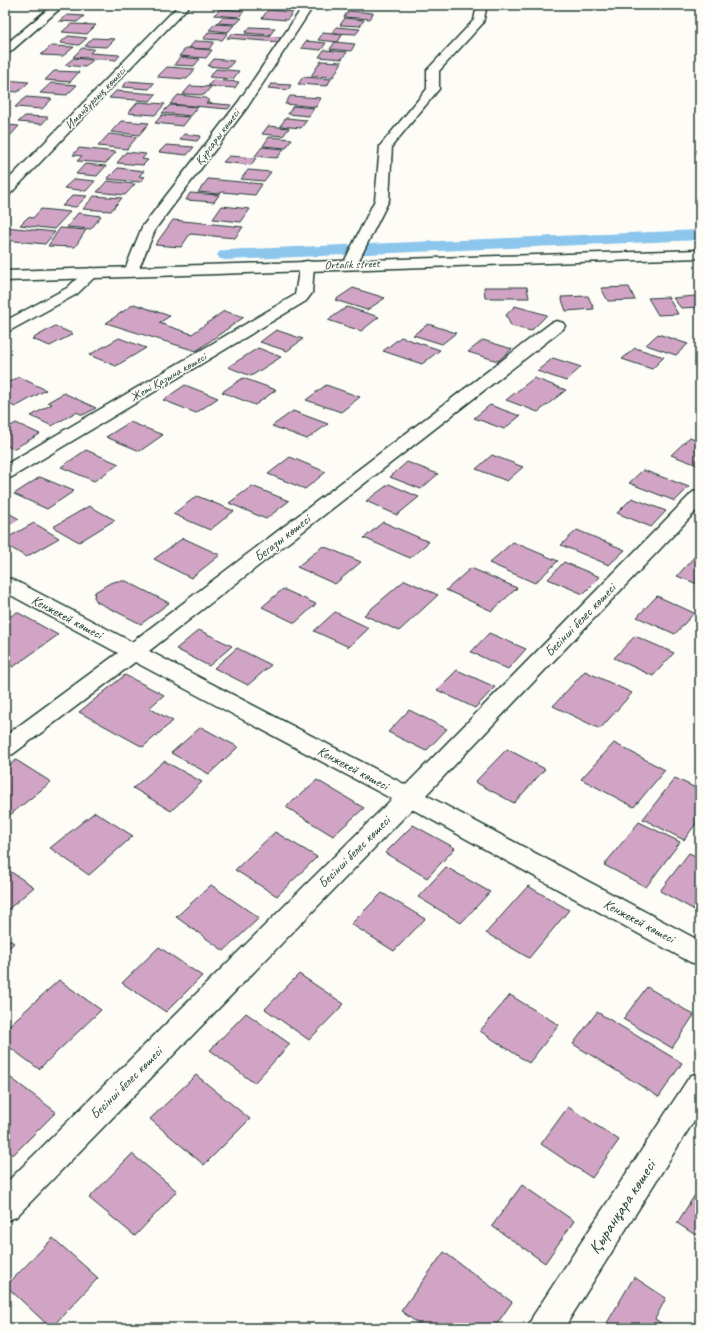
<svg xmlns="http://www.w3.org/2000/svg" width="705" height="1333" viewBox="0 0 705 1333" font-family="Caveat,sans-serif">
  <style>
    .lines { fill: none; stroke-linecap: round; stroke-linejoin: round }
    .canal { fill: #8cc6ec; fill-rule: evenodd }
    .building { fill: #d1a4c5; stroke: #1f3d34 }
    .street-casing { stroke: #1f3d34; stroke-width: 3 }
    .secondary-casing { stroke: #1f3d34; stroke-width: 3 }
    .street { fill: #fdfcf7; fill-rule: evenodd }
    .secondary { fill: #fdfcf7; fill-rule: evenodd }
    .labels { text-anchor: middle; dominant-baseline: central; stroke-width: 3; stroke-linejoin: round; paint-order: stroke }
    .far-street-label { font-size: 12px; fill: #1f3d34; stroke: #fdfcf7 }
    .street-label { font-size: 14px; fill: #1f3d34; stroke: #fdfcf7 }
    .near-street-label { font-size: 17px; fill: #1f3d34; stroke: #fdfcf7 }
  </style>
  <rect width="100%" height="100%" fill="#fdfcf7"/>
  <filter id="ink" filterUnits="userSpaceOnUse"><feTurbulence type="fractalNoise" baseFrequency=".025" numOctaves="2"/><feDisplacementMap in="SourceGraphic" scale="8" xChannelSelector="R" yChannelSelector="G"/><feConvolveMatrix kernelMatrix="1 2 1 2 8 2 1 2 1" color-interpolation-filters="sRGB"/></filter>
  <g filter="url(#ink)">
    <g class="lines">
      <!-- canal -->
      <path class="canal" d="M700,230V240L226,260L220,259L217,255L220,251L226,250Z"/>
    </g>
    <!-- building -->
    <g class="building">
      <path d="M227,5H252L249,9L225,8Z"/>
      <path d="M220,9L244,11L239,17L214,15Z"/>
      <path d="M268,10L293,12L287,20L262,18Z"/>
      <path d="M348,11L373,13L370,19L344,17Z"/>
      <path d="M67,15L84,16L77,22L59,21Z"/>
      <path d="M223,17L242,18L236,24L217,23Z"/>
      <path d="M345,18L364,20L360,26L340,25Z"/>
      <path d="M71,24L96,25L87,34L62,32Z"/>
      <path d="M215,24L234,25L228,32L209,30Z"/>
      <path d="M250,27L275,28L270,35L245,33Z"/>
      <path d="M336,27L360,29L356,34L332,33Z"/>
      <path d="M209,32L228,33L222,40L203,39Z"/>
      <path d="M323,33L342,35L338,42L318,40Z"/>
      <path d="M231,34L281,37L278,42L227,38Z"/>
      <path d="M68,36L87,38L79,45L60,43Z"/>
      <path d="M93,38L115,39L107,47L85,46Z"/>
      <path d="M195,41L214,42L209,49L189,48Z"/>
      <path d="M306,41L326,43L321,50L301,48Z"/>
      <path d="M335,42L355,44L351,51L330,49Z"/>
      <path d="M51,46L74,47L63,56L41,55Z"/>
      <path d="M82,48L94,49L90,53L120,55L116,60L73,57Z"/>
      <path d="M186,48L212,50L206,58L179,56Z"/>
      <path d="M324,50L347,52L342,59L319,57Z"/>
      <path d="M180,57L200,59L194,66L174,65Z"/>
      <path d="M74,58L93,60L85,67L65,65Z"/>
      <path d="M214,59L234,61L228,68L208,66Z"/>
      <path d="M321,61L342,62L333,77L311,76Z"/>
      <path d="M167,67L195,69L187,79L157,77Z"/>
      <path d="M216,69L239,71L233,79L209,77Z"/>
      <path d="M54,71L79,72L70,82L45,80Z"/>
      <path d="M303,77L331,79L327,86L298,84Z"/>
      <path d="M5,80L29,82L18,92L5,91Z"/>
      <path d="M213,80L239,82L235,88L208,86Z"/>
      <path d="M128,81L154,83L149,89L122,87Z"/>
      <path d="M51,83L77,85L67,95L40,93Z"/>
      <path d="M271,84L291,85L288,90L268,88Z"/>
      <path d="M190,86L211,87L204,95L183,94Z"/>
      <path d="M116,91L156,94L150,101L109,98Z"/>
      <path d="M178,95L205,98L210,101L206,103L231,105L228,109L170,104Z"/>
      <path d="M290,96L321,98L316,107L285,104Z"/>
      <path d="M26,97L52,99L42,109L15,107Z"/>
      <path d="M138,102L165,104L155,115L128,113Z"/>
      <path d="M170,105L198,107L191,116L162,113Z"/>
      <path d="M293,106L314,108L309,116L288,114Z"/>
      <path d="M162,115L190,117L183,126L155,123Z"/>
      <path d="M25,116L48,117L42,124L18,122Z"/>
      <path d="M286,118L307,120L301,128L280,126Z"/>
      <path d="M121,121L149,123L139,135L111,132Z"/>
      <path d="M5,125L19,126L10,136L5,135Z"/>
      <path d="M268,126L289,128L283,136L262,134Z"/>
      <path d="M109,134L137,137L127,149L98,146Z"/>
      <path d="M184,134L201,136L197,141L180,139Z"/>
      <path d="M269,137L292,139L286,148L263,146Z"/>
      <path d="M166,145L194,147L187,155L159,152Z"/>
      <path d="M262,147L284,149L277,158L255,156Z"/>
      <path d="M79,148L116,152L106,163L77,161L82,156L73,155Z"/>
      <path d="M126,152L146,154L142,159L148,160L143,165L117,163Z"/>
      <path d="M229,156L256,158L251,165L223,162Z"/>
      <path d="M85,164L106,166L97,176L76,174Z"/>
      <path d="M118,168L144,171L139,176L145,177L140,182L107,179Z"/>
      <path d="M248,170L271,172L264,181L241,179Z"/>
      <path d="M74,179L95,181L86,191L64,188Z"/>
      <path d="M208,179L262,184L255,195L222,192L218,194L198,192Z"/>
      <path d="M107,181L135,184L125,195L97,192Z"/>
      <path d="M190,193L219,195L214,202L186,200Z"/>
      <path d="M73,195L87,196L76,207L62,206Z"/>
      <path d="M94,196L122,198L111,211L83,209Z"/>
      <path d="M222,206L250,209L241,222L213,219Z"/>
      <path d="M41,209L70,212L54,229L20,225L28,217L33,218Z"/>
      <path d="M78,213L101,216L91,229L67,227Z"/>
      <path d="M173,220L243,227L235,238L190,234L181,247L155,245Z"/>
      <path d="M5,227L55,232L45,244L5,240Z"/>
      <path d="M60,228L86,230L75,247L48,246Z"/>
      <path d="M484,287H527L529,298H485Z"/>
      <path d="M629,287L635,300L608,301L601,288Z"/>
      <path d="M353,288L385,298L367,310L335,300Z"/>
      <path d="M588,296L594,309L566,311L561,297Z"/>
      <path d="M695,296L700,303V307L681,308L673,298Z"/>
      <path d="M668,297L678,314L658,315L648,298Z"/>
      <path d="M134,304L170,316L159,323L192,334L224,311L244,317L196,351L106,323Z"/>
      <path d="M515,306L547,315L531,331L511,326L506,315Z"/>
      <path d="M347,307L379,317L361,331L328,320Z"/>
      <path d="M428,324L456,333L442,344L413,335Z"/>
      <path d="M55,326L73,334L50,346L32,339Z"/>
      <path d="M276,330L303,339L287,351L260,342Z"/>
      <path d="M658,334L688,344L676,355L646,345Z"/>
      <path d="M401,337L440,350L422,364L383,351Z"/>
      <path d="M119,338L146,348L116,366L89,355Z"/>
      <path d="M483,340L512,349L498,361L468,352Z"/>
      <path d="M258,348L281,357L251,376L228,367Z"/>
      <path d="M635,348L664,357L652,369L622,359Z"/>
      <path d="M553,358L581,367L566,381L537,371Z"/>
      <path d="M19,377L46,390L15,407L5,402V384Z"/>
      <path d="M243,378L276,390L255,405L222,392Z"/>
      <path d="M534,378L566,390L538,412L506,400Z"/>
      <path d="M185,385L218,398L196,413L163,400Z"/>
      <path d="M326,385L360,397L341,412L306,400Z"/>
      <path d="M64,393L96,408L83,415L76,412L52,426L31,416L52,404L48,402Z"/>
      <path d="M490,405L520,416L504,429L474,418Z"/>
      <path d="M293,411L328,424L307,439L272,426Z"/>
      <path d="M130,422L163,435L140,451L106,437Z"/>
      <path d="M16,423L40,434L13,449L5,445V429Z"/>
      <path d="M690,437L700,441V466L671,455Z"/>
      <path d="M86,450L119,464L94,481L61,467Z"/>
      <path d="M492,455L523,467L507,481L476,469Z"/>
      <path d="M290,457L326,472L305,489L268,474Z"/>
      <path d="M407,462L438,474L421,489L390,477Z"/>
      <path d="M643,470L689,487L675,501L629,483Z"/>
      <path d="M40,477L74,491L47,509L14,494Z"/>
      <path d="M389,484L419,497L397,515L366,501Z"/>
      <path d="M252,486L289,501L266,519L229,503Z"/>
      <path d="M197,496L234,511L210,530L173,514Z"/>
      <path d="M632,498L666,511L651,527L617,513Z"/>
      <path d="M89,506L115,520L79,542L53,527Z"/>
      <path d="M5,511L19,519L5,527Z"/>
      <path d="M383,522L429,542L410,558L364,538Z"/>
      <path d="M34,523L59,538L26,557L5,544V539Z"/>
      <path d="M577,530L625,550L609,565L561,545Z"/>
      <path d="M183,538L220,555L191,578L154,559Z"/>
      <path d="M513,542L558,561L535,583L489,563Z"/>
      <path d="M323,546L361,562L335,584L297,567Z"/>
      <path d="M695,556L700,558V585L677,576Z"/>
      <path d="M564,562L600,577L583,594L548,579Z"/>
      <path d="M471,568L517,588L492,611L446,590Z"/>
      <path d="M405,580L438,595L399,631L364,615Z"/>
      <path d="M117,581H126L169,603L141,624L97,602L94,597L95,592L110,583Z"/>
      <path d="M283,589L316,604L295,623L262,607Z"/>
      <path d="M657,596L694,613L675,634L637,617Z"/>
      <path d="M17,612L58,635L13,667L5,662V620Z"/>
      <path d="M335,612L369,628L349,647L314,631Z"/>
      <path d="M199,630L232,646L209,666L176,649Z"/>
      <path d="M489,633L526,649L508,669L471,652Z"/>
      <path d="M635,636L674,653L653,676L614,658Z"/>
      <path d="M237,648L271,665L248,685L214,668Z"/>
      <path d="M457,670L495,687L475,708L437,690Z"/>
      <path d="M585,671L632,693L600,729L553,706Z"/>
      <path d="M125,675L164,695L149,708L173,721L143,747L79,712Z"/>
      <path d="M409,710L447,729L426,751L388,732Z"/>
      <path d="M201,727L238,747L209,774L171,753Z"/>
      <path d="M614,743L665,770L634,807L581,779Z"/>
      <path d="M507,749L545,769L514,803L475,782Z"/>
      <path d="M16,760L51,782L5,819V769Z"/>
      <path d="M164,761L202,782L171,811L133,788Z"/>
      <path d="M675,778L700,790V818L684,840L643,819Z"/>
      <path d="M317,780L364,808L333,836L286,807Z"/>
      <path d="M95,812L133,836L89,875L50,848Z"/>
      <path d="M639,822L680,842L646,887L604,865Z"/>
      <path d="M413,825L455,848L427,878L385,853Z"/>
      <path d="M275,832L317,857L277,896L235,870Z"/>
      <path d="M689,853L700,858V913L660,891Z"/>
      <path d="M446,867L490,892L461,923L418,897Z"/>
      <path d="M5,868L34,887L5,912Z"/>
      <path d="M211,885L259,918L224,951L176,917Z"/>
      <path d="M528,886L569,910L529,958L486,933Z"/>
      <path d="M382,893L425,919L394,951L351,924Z"/>
      <path d="M5,937L14,943L5,952Z"/>
      <path d="M159,947L202,976L166,1012L122,983Z"/>
      <path d="M299,974L344,1004L309,1040L265,1009Z"/>
      <path d="M59,980L101,1010L39,1069L5,1044V1029Z"/>
      <path d="M647,987L694,1015L672,1048L623,1019Z"/>
      <path d="M510,995L559,1025L529,1063L480,1031Z"/>
      <path d="M597,1012L682,1063L659,1097L573,1044Z"/>
      <path d="M246,1013L290,1044L254,1083L210,1050Z"/>
      <path d="M196,1075L250,1119L204,1165L150,1119Z"/>
      <path d="M11,1078L56,1112L13,1155L5,1149V1085Z"/>
      <path d="M568,1107L619,1140L592,1178L541,1144Z"/>
      <path d="M132,1154L177,1191L135,1236L89,1198Z"/>
      <path d="M522,1185L574,1221L545,1263L492,1226Z"/>
      <path d="M700,1187V1238L677,1223Z"/>
      <path d="M53,1238L98,1278L51,1328L6,1286Z"/>
      <path d="M444,1252L512,1302L494,1328H424L401,1311Z"/>
      <path d="M634,1277L666,1298L655,1319L669,1328H604Z"/>
    </g>
    <g class="lines">
      <defs>
        <g id="street">
          <path d="M53,5H64L9,53L5,54V45Z"/>
          <path d="M179,5H190L10,194L5,195V183Z"/>
          <path d="M304,5H314L248,106L156,228L136,275L131,276L126,275L124,272L142,227L239,101Z"/>
          <path d="M477,5H487L483,23L439,71V89L392,146L389,200L357,264L355,267L350,268L345,267L343,264L375,200L380,146L427,89V70L474,20Z"/>
          <path d="M307,261L312,262L314,265L312,293L306,301L12,477L5,479V465L295,295L300,265L302,262Z"/>
          <path d="M91,268L96,270L99,273L77,294L11,330L5,332V321L67,288L86,270Z"/>
          <path d="M557,321L563,323L565,326L563,329L149,651L406,785L693,492L700,490V507L426,795L700,941V965L690,962L412,809L16,1217L5,1221V1184L392,799L135,662L13,754L5,756V736L118,653L5,592V578L12,579L132,642L551,323Z"/>
          <path d="M700,1072V1111L564,1328H528L533,1316L690,1076Z"/>
        </g>
        <path id="secondary" d="M700,250V258L5,281V271Z"/>
      </defs>
      <!-- street casing -->
      <use href="#street" class="street-casing"/>
      <!-- secondary casing -->
      <use href="#secondary" class="secondary-casing"/>
      <!-- street -->
      <use href="#street" class="street"/>
      <!-- secondary -->
      <use href="#secondary" class="secondary"/>
    </g>
  </g>
  <g class="labels">
    <!-- far-street labels -->
    <g class="far-street-label">
      <text transform="translate(95 98) rotate(-46)">Иманбұрлық көшесі</text>
      <text transform="translate(217 137) rotate(-53)">Құрсары көшесі</text>
      <text transform="translate(352 264) rotate(-2)">Ortalik street</text>
      <text transform="translate(168 377) rotate(-30)">Жеті Қазына көшесі</text>
    </g>
    <!-- street labels -->
    <g class="street-label">
      <text transform="translate(282 538) rotate(-38)">Бегазы көшесі</text>
      <text transform="translate(67 617) rotate(28)">Кенжекей көшесі</text>
      <text transform="translate(580 620) rotate(-46)">Бесінші белес көшесі</text>
      <text transform="translate(353 768) rotate(28)">Кенжекей көшесі</text>
      <text transform="translate(354 852) rotate(-45)">Бесінші белес көшесі</text>
      <text transform="translate(639 921) rotate(28)">Кенжекей көшесі</text>
      <text transform="translate(126 1083) rotate(-45)">Бесінші белес көшесі</text>
    </g>
    <!-- near-street labels -->
    <g class="near-street-label">
      <text transform="translate(622 1207) rotate(-57)">Қыранқара көшесі</text>
    </g>
  </g>
  <!-- margin -->
  <rect width="705" height="1333" fill="none" stroke="#fdfcf7" stroke-width="20"/>
  <rect x="10" y="10" width="685" height="1313" fill="none" stroke="#1f3d34" stroke-width="1.5" filter="url(#ink)"/>
</svg>
